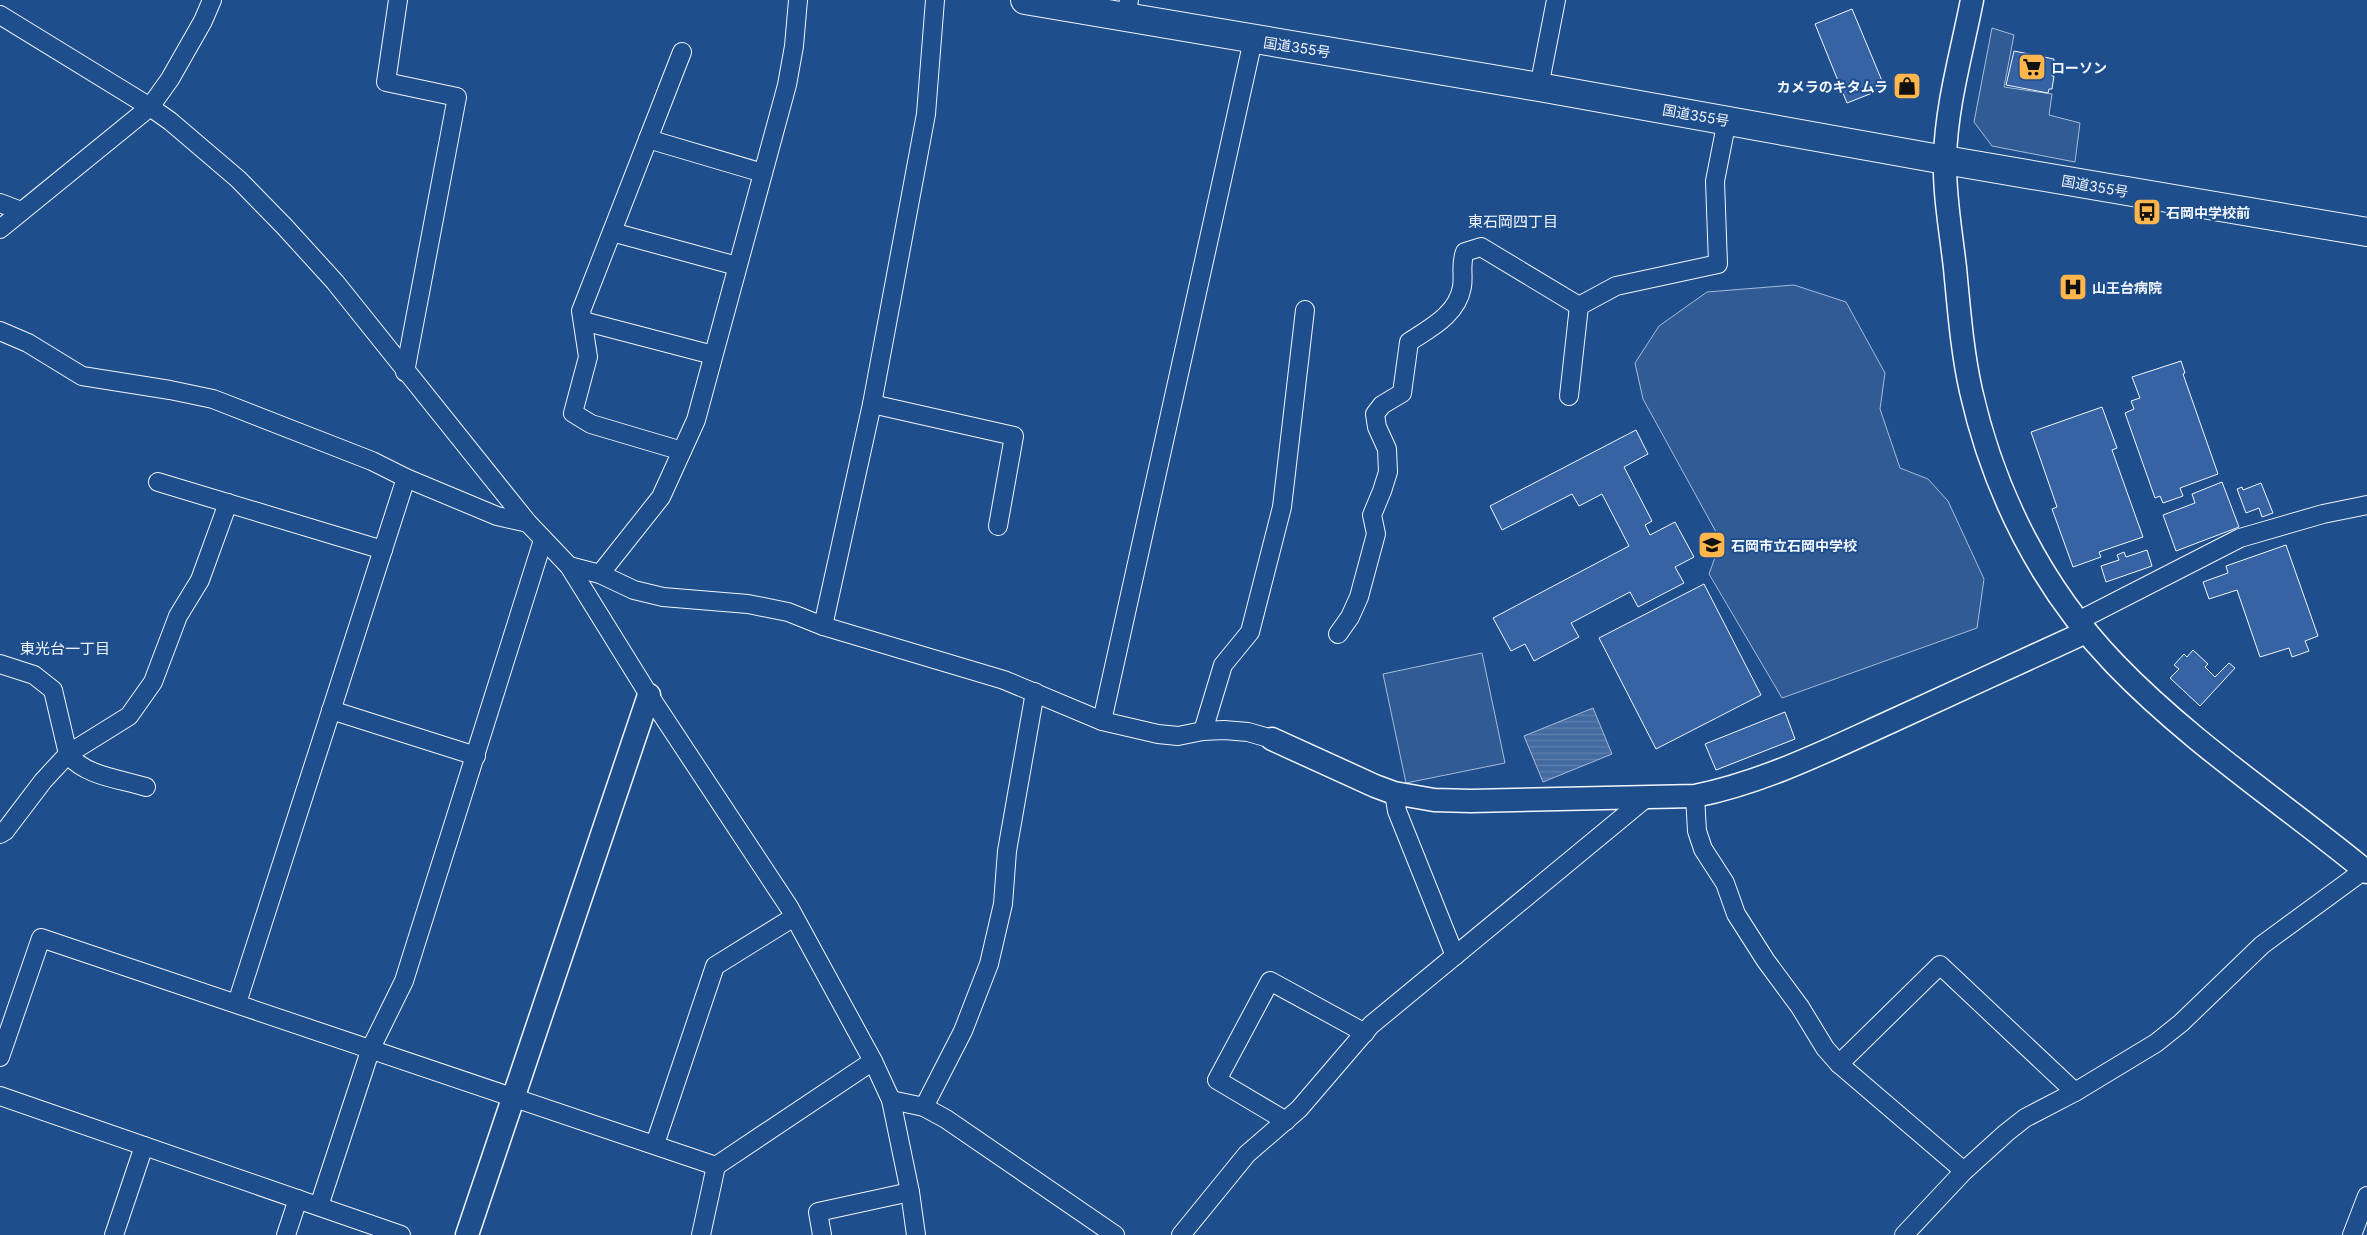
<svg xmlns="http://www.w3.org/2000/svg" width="2367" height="1235" viewBox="0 0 2367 1235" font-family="Inter,'Noto Sans JP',sans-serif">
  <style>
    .pitch { fill: #305b95; stroke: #a8bbd7 }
    .water { fill: url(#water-rules); stroke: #a8bbd7 }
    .building { fill: #3563a3; stroke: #f2f6ff }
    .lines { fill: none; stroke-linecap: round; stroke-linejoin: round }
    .minor-casing { stroke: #f2f6ff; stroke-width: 20 }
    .tertiary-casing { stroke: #f2f6ff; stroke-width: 25 }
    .trunk-casing { stroke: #f2f6ff; stroke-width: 30 }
    .minor { stroke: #1f4e8c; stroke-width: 18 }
    .tertiary { stroke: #1f4e8c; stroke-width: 22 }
    .trunk { stroke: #1f4e8c; stroke-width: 28 }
    .labels { text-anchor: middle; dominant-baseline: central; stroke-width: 4; stroke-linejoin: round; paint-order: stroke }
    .street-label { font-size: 14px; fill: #f2f6ff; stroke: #1f4e8c }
    .poi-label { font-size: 14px; font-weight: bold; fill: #f2f6ff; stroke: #1f4e8c; text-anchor: start }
    .neighbourhood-label { font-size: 15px; fill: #f2f6ff; stroke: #1f4e8c }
  </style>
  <defs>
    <pattern id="water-rules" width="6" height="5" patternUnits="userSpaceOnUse" patternTransform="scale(1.25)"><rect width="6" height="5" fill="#446ba0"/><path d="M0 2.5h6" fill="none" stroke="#5f81ae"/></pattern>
  </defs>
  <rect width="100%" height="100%" fill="#1f4e8c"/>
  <!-- pitch -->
  <g class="pitch">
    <path d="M1992,28L2014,35L2004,87L2052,94L2049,115L2080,123L2075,162L1992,146L1974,122Z"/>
    <path d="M1794,285L1846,302L1885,373L1880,409L1900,468L1928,479L1948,501L1984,579L1977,628L1782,698L1709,574L1721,541L1643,399L1635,363L1659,326L1707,292Z"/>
    <path d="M1482,653L1505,763L1406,783L1383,674Z"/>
  </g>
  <!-- water -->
  <path class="water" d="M1593,708L1612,754L1543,782L1524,736Z"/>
  <!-- building -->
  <g class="building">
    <path d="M1852,9L1885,88L1847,103L1815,24Z"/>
    <path d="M2014,51L2054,59L2052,76H2054L2052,89H2049L2048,93L2006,85Z"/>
    <path d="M2181,361L2185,373L2183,374L2218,474L2180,488L2183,496L2163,503L2160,496L2155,498L2125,413L2134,409L2131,401L2140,398L2132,377Z"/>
    <path d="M2102,407L2117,448L2112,450L2143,537L2099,552L2101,557L2073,567L2052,509L2057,507L2031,432Z"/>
    <path d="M1636,430L1648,454L1624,467L1652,521L1645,525L1650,535L1675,522L1694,557L1675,567L1684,583L1638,607L1630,592L1571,623L1579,637L1534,661L1525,644L1511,651L1493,618L1629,546L1602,494L1579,506L1572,494L1502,530L1490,506Z"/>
    <path d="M2222,482L2239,527L2176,551L2163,515L2195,503L2192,494Z"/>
    <path d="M2261,483L2273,513L2262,517L2259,508L2246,513L2237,489L2242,487L2243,490Z"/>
    <path d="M2286,545L2318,636L2305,641L2309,651L2292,657L2289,648L2260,657L2237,590L2209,599L2203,582L2228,573L2226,566Z"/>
    <path d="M2147,550L2152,566L2106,582L2101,566L2119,560L2117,555L2124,552L2126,557Z"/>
    <path d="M1704,584L1761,695L1656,749L1599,638Z"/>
    <path d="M2193,650L2208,664L2205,667L2215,677L2229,663L2235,668L2200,706L2170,678L2179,669L2174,665L2184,654L2187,657Z"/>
    <path d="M1785,712L1795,739L1716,770L1705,744Z"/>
  </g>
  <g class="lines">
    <defs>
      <g id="minor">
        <path d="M398,0L386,82L457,97L405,372"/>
        <path d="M0,15L150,107L170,121L238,179L284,226L335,282L528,523L569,566L649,695L789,907L873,1061L891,1100L910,1192L916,1235"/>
        <path d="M1126,17L1129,0"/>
        <path d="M682,52L581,311L588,357L573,413L591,424L682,451"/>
        <path d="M1539,87L1556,0"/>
        <path d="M648,139L763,173"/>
        <path d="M0,203L21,211"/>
        <path d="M0,229L150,107L170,79L203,21L212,0"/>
        <path d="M612,232L737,266"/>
        <path d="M1579,306L1616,286L1718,264L1715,181L1727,120"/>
        <path d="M583,321L713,355"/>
        <path d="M0,331L28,343L82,376L170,390L213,399L372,461L406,478L497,516L528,523"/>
        <path d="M1569,396L1579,306"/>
        <path d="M872,404L1014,436L998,526"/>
        <path d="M158,482L383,550"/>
        <path d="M569,566L600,574L634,590L663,597L748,604L788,612L823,626L1004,680L1102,721L1158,734L1178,736L1203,731L1224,730L1248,732L1272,739"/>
        <path d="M600,574L661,497L696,420L787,85L794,46L798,0"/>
        <path d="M2078,621L2240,538L2323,514L2367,505"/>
        <path d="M823,626L872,404L926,114L935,0"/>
        <path d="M1338,634L1350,617L1359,597L1376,534L1372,515L1382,491L1388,472L1387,449L1377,427L1375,414L1382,405L1402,393L1409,342C1430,328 1457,315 1462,287C1464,274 1460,264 1465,252L1481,247L1579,306"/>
        <path d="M0,664L34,675L53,690L68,754C84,776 121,779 146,787"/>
        <path d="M331,710L476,756"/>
        <path d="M1102,721L1253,40"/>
        <path d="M1203,731L1223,665L1250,632L1282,507L1305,310"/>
        <path d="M1394,793L1397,811L1455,956"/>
        <path d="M1695,796L1697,831L1703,849L1725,883L1736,914L1766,961L1800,1007L1825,1048L1839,1064L1964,1171"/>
        <path d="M0,834L5,831L43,781L68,754L129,716L153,682L178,616L200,580L228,503"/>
        <path d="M237,1003L406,478"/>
        <path d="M0,1057L41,938L716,1166"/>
        <path d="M1839,1064L1940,965L2075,1092"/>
        <path d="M0,1096L401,1235"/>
        <path d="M891,1100L924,1107L946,1119L1115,1235"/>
        <path d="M924,1107L963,1031L989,964L1003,904L1007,851L1035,692"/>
        <path d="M1286,1121L1217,1080L1270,981L1365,1033"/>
        <path d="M655,1144L715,966L794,917"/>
        <path d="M319,1206L371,1048L404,981L543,540"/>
        <path d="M114,1235L144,1146"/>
        <path d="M286,1235L298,1199"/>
        <path d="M701,1235L716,1166L873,1061"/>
        <path d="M822,1235L818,1212L910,1192"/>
        <path d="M1181,1235L1247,1154L1299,1109L1371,1025L1646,798"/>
        <path d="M1904,1235L1964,1171L2006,1133L2025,1118L2075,1092L2156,1043L2181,1023L2262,945L2367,868"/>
        <path d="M2352,1235L2367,1196"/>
      </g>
      <g id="tertiary">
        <path d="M1972,0C1962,52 1946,106 1945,159C1944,195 1951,232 1955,268C1959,309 1962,351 1971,391C1994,493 2042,588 2115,664C2190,742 2283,803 2367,872"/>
        <path d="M1272,739L1375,786L1394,793L1434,800L1471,801L1695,796C1764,782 1826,751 1890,722C1955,692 2021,662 2086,632"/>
        <path d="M467,1235L649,695"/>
      </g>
      <path id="trunk" d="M1025,0L1539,87L1945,160L2367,232"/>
    </defs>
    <!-- minor casing -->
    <use href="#minor" class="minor-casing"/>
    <!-- tertiary casing -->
    <use href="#tertiary" class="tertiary-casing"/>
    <!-- trunk casing -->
    <use href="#trunk" class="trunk-casing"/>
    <!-- minor -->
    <use href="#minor" class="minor"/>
    <!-- tertiary -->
    <use href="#tertiary" class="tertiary"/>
    <!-- trunk -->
    <use href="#trunk" class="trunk"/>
  </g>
  <!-- icons -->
  <defs>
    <symbol id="supermarket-square" viewBox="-11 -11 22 22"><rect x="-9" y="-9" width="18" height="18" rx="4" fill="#ffb74d" stroke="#1f4e8c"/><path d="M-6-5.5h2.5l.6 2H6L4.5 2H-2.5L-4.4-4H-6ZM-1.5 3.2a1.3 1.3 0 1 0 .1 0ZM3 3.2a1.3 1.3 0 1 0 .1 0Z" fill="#111"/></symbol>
    <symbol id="shop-square" viewBox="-11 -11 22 22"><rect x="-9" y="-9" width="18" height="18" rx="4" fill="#ffb74d" stroke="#1f4e8c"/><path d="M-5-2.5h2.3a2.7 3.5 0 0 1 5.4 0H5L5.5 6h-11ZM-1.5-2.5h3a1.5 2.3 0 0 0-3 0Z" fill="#111"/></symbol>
    <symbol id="bus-square" viewBox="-11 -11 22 22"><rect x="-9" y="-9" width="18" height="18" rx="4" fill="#ffb74d" stroke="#1f4e8c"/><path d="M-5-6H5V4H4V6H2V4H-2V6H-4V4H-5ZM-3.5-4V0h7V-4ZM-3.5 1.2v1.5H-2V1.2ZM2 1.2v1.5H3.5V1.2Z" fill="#111"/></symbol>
    <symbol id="hospital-square" viewBox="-11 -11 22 22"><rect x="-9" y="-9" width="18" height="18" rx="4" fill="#ffb74d" stroke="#1f4e8c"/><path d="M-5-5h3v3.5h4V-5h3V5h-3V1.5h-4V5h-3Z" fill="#111"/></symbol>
    <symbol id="school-square" viewBox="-11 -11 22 22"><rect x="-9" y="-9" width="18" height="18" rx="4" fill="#ffb74d" stroke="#1f4e8c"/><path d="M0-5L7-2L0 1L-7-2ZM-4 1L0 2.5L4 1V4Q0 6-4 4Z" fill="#111"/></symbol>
  </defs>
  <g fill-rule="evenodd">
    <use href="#supermarket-square" x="2016" y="51" width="32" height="32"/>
    <use href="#shop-square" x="1891" y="70" width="32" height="32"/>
    <use href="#bus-square" x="2131" y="196" width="32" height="32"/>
    <use href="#hospital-square" x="2057" y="271" width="32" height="32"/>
    <use href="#school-square" x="1696" y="529" width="32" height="32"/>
  </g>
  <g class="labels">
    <!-- street labels -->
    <g class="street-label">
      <text transform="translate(1297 47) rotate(9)">国道355号</text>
      <text transform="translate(1696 115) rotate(10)">国道355号</text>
      <text transform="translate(2095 186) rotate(10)">国道355号</text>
    </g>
    <!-- poi labels -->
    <g class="poi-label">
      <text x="2051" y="67">ローソン</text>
      <text x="1888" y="86" text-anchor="end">カメラのキタムラ</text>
      <text x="2166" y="212">石岡中学校前</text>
      <text x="2092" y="287">山王台病院</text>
      <text x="1731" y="545">石岡市立石岡中学校</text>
    </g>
    <!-- neighbourhood labels -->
    <g class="neighbourhood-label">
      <text x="1513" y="221">東石岡四丁目</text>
      <text x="65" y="648">東光台一丁目</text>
    </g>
  </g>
</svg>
